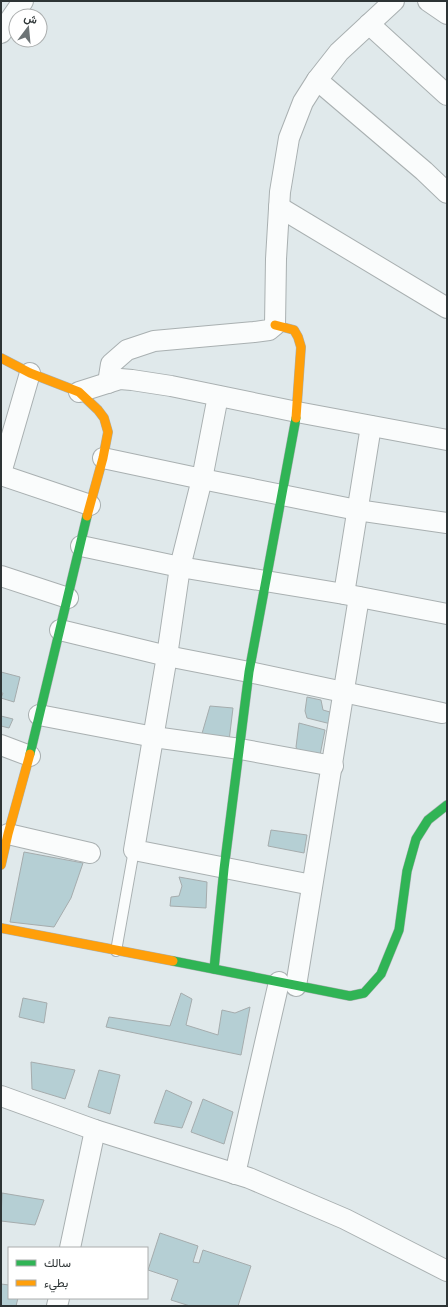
<svg xmlns="http://www.w3.org/2000/svg" width="448" height="1307" viewBox="0 0 448 1307" font-family="'Public Sans',Vazirmatn,sans-serif">
  <style>
    .building { fill: #b5cfd4; stroke: #a5acad }
    .lines { fill: none; stroke-linecap: round; stroke-linejoin: round }
    .lane-casing { stroke: #a9b0b1; stroke-width: 12 }
    .street-casing { stroke: #a9b0b1; stroke-width: 22 }
    .fast-casing { stroke: #a9b0b1; stroke-width: 10 }
    .slow-casing { stroke: #a9b0b1; stroke-width: 10 }
    .lane { stroke: #fafcfc; stroke-width: 10 }
    .street { stroke: #fafcfc; stroke-width: 20 }
    .fast { stroke: #30b455; stroke-width: 9 }
    .slow { stroke: #ff9f0a; stroke-width: 9 }
  </style>
  <rect width="100%" height="100%" fill="#e0e9eb"/>
  <!-- building -->
  <g class="building">
    <path d="M1,672L20,677L14,702L1,698L3,693H1Z"/>
    <path d="M307,697L321,700L323,710L330,712L331,724L307,718L305,711Z"/>
    <path d="M210,706L233,708L229,741L201,737Z"/>
    <path d="M1,716L13,719L9,728L1,726Z"/>
    <path d="M299,723L325,730L320,755L298,751L296,747Z"/>
    <path d="M271,830L307,835L304,853L268,846Z"/>
    <path d="M24,852L83,863L71,898L54,927L10,922Z"/>
    <path d="M179,877L207,882L206,908L170,906L171,897L179,896L182,886Z"/>
    <path d="M181,993L192,999L186,1025L218,1035L222,1010L235,1013L250,1007L241,1055L106,1027L109,1017L170,1026Z"/>
    <path d="M23,998L47,1003L44,1023L19,1017Z"/>
    <path d="M31,1062L75,1070L65,1099L32,1089Z"/>
    <path d="M99,1070L120,1075L110,1114L88,1107Z"/>
    <path d="M166,1090L192,1102L182,1128L154,1123Z"/>
    <path d="M203,1099L233,1112L224,1144L191,1132Z"/>
    <path d="M2,1193L44,1200L35,1225L1,1221Z"/>
    <path d="M160,1233L198,1246L193,1262L199,1263L203,1250L251,1266L238,1306H190L171,1300L178,1280L148,1270Z"/>
    <path d="M1,1284L9,1285V1298H18L16,1306H1Z"/>
  </g>
  <g class="lines">
    <defs>
      <path id="lane" d="M116,951L134,850"/>
      <g id="street">
        <path d="M428,1L447,14"/>
        <path d="M369,24L447,95"/>
        <path d="M1,33L23,1"/>
        <path d="M317,80L424,171L447,193"/>
        <path d="M279,207L447,308"/>
        <path d="M108,383L111,364L127,350L154,341L254,332L269,330L275,325L276,259L280,192L289,138L303,102L317,80L339,52L394,1"/>
        <path d="M79,392L120,379L132,380L171,386L297,412L447,440"/>
        <path d="M218,396L202,479L180,567L167,656L134,850L312,885"/>
        <path d="M103,458L202,479L357,510L447,523"/>
        <path d="M1,473L30,373"/>
        <path d="M1,475L90,505"/>
        <path d="M81,546L180,567L344,594L447,614"/>
        <path d="M1,576L68,598"/>
        <path d="M344,594L371,426"/>
        <path d="M60,630L167,656L249,672L442,713"/>
        <path d="M39,715L154,737L240,749L333,766"/>
        <path d="M1,745L30,756"/>
        <path d="M8,834L90,853"/>
        <path d="M296,986C316,856 339,727 359,597"/>
        <path d="M1,1096L95,1130L249,1178L345,1219L447,1271"/>
        <path d="M235,1174L279,982"/>
        <path d="M70,1248L95,1130"/>
        <path d="M57,1306L59,1298"/>
      </g>
      <g id="fast">
        <path d="M30,754L87,516"/>
        <path d="M173,961L350,996L364,993L381,974L399,930L407,871L416,839L428,820L447,805"/>
        <path d="M214,969L224,869L249,672L296,418"/>
      </g>
      <g id="slow">
        <path d="M275,325L294,330L298,337L301,347L296,418"/>
        <path d="M1,358L30,373L79,392L98,410L104,418L108,432L103,458L87,516"/>
        <path d="M1,865L8,834L30,754"/>
        <path d="M1,928L173,961"/>
      </g>
    </defs>
    <!-- lane casing -->
    <use href="#lane" class="lane-casing"/>
    <!-- street casing -->
    <use href="#street" class="street-casing"/>
    <!-- fast casing -->
    <use href="#fast" class="fast-casing"/>
    <!-- slow casing -->
    <use href="#slow" class="slow-casing"/>
    <!-- lane -->
    <use href="#lane" class="lane"/>
    <!-- street -->
    <use href="#street" class="street"/>
    <!-- fast -->
    <use href="#fast" class="fast"/>
    <!-- slow -->
    <use href="#slow" class="slow"/>
  </g>
  <!-- border -->
  <rect width="448" height="1307" fill="none" stroke="#2d3435" stroke-width="4"/>
  <!-- legend -->
  <rect x="8" y="1247" width="140" height="52" fill="#ffffff" stroke="#abaeae"/>
  <rect x="16" y="1260" width="20" height="6" fill="#30b455" stroke="#abaeae"/>
  <text x="44" y="1267" font-size="12" fill="#2d3435">سالك</text>
  <rect x="16" y="1280" width="20" height="6" fill="#ff9f0a" stroke="#abaeae"/>
  <text x="44" y="1287" font-size="12" fill="#2d3435">بطيء</text>
  <!-- north arrow -->
  <g transform="translate(28 28) rotate(16)"><circle r="19" fill="#ffffff" stroke="#abaeae"/>
  <path d="M0-3L7 15L0 10L-7 15Z" fill="#6c7375"/>
  <text y="-6" font-size="11" font-weight="bold" text-anchor="middle" fill="#2d3435">ش</text>
  </g>
</svg>
